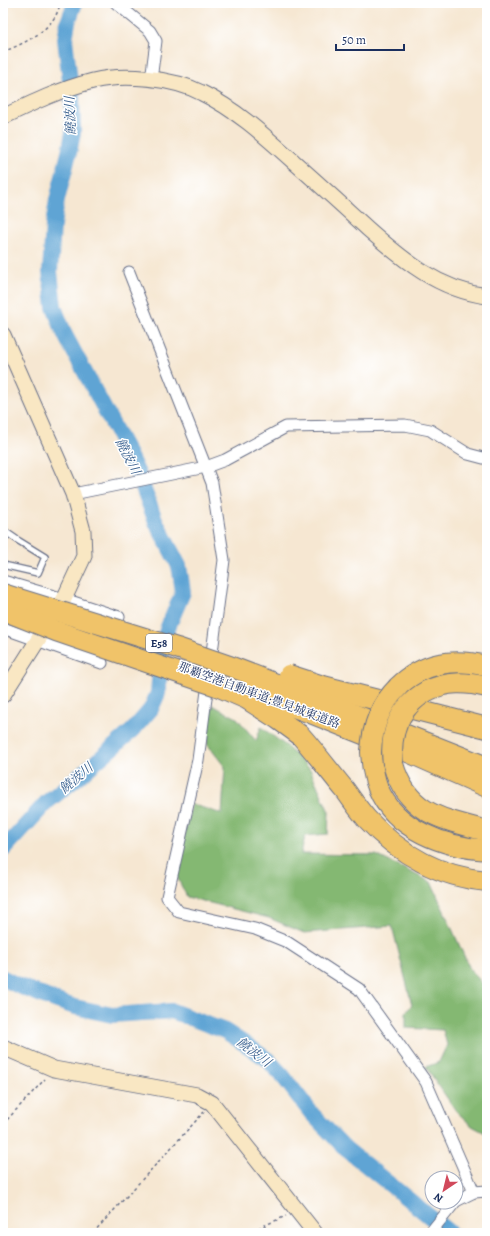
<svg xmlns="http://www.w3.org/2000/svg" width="490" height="1236" viewBox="0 0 490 1236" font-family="Alegreya,'Noto Serif JP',serif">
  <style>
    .forest { fill: #84b872; stroke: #507468 }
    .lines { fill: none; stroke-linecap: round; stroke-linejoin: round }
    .river { stroke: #5fa4d4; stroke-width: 16 }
    .lane-casing { stroke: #686f87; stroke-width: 8 }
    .street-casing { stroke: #686f87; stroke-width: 13 }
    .secondary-casing { stroke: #686f87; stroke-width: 17 }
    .highway-casing { stroke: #686f87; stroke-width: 22 }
    .path { stroke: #686f87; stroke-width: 1.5; stroke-dasharray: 3 3; stroke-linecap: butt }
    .lane { stroke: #fff; stroke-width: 5.5 }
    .street { stroke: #fff; stroke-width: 11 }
    .secondary { stroke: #f9e7c3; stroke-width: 15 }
    .highway { stroke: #f0c369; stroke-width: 20 }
    .highway-bridge-casing { stroke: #686f87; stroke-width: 22; stroke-linecap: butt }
    .highway-bridge { stroke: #f0c369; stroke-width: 20 }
    .labels { text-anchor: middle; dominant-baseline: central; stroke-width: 3; stroke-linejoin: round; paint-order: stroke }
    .shield { fill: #fff; stroke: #5f6d8e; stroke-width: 1 }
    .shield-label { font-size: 11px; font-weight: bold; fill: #1b2f5e }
    .street-label { font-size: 12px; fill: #1b2f5e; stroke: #fff }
    .water-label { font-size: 13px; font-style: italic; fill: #365e8d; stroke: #fff }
  </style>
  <rect width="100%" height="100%" fill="#fff"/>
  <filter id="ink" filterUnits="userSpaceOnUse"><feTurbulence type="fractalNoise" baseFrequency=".025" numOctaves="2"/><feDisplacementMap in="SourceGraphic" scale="8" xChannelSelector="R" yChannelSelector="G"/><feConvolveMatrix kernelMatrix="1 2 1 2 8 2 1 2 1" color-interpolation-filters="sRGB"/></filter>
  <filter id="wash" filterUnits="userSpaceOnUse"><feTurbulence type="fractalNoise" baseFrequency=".012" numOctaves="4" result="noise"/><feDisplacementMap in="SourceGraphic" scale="16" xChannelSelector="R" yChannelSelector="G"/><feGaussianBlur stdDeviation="0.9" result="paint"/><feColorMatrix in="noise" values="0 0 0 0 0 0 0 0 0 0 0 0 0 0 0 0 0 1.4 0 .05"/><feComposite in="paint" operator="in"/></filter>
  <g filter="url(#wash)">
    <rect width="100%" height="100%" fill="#f6e7d2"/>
    <!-- forest -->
    <path class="forest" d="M212,705L237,718L256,741L261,727L285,745L310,769L329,812L328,834L305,836L301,854L376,855L431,882L470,969L487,989V1134L472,1126L456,1111L426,1067L439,1062L447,1045L443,1030L406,1028V1012L412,1005L392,926L304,933L269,918L187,897L176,875L191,804L222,814L225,767L207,744Z"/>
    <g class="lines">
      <!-- river -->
      <g class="river">
        <path d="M3,850L47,802L83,773L133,730L151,709L158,693L162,646L168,627L183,592L181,578L179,566L156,522L138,474L129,455L65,335L54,307L50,272L53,225L57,200L69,153L73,133L72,98L65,39L68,22L75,3"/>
        <path d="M3,978L19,986L54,1000L75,1007L112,1015L172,1011L225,1031L251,1048L268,1060L282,1075L312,1114L346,1149L450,1233"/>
      </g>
    </g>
  </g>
  <g filter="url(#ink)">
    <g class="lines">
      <defs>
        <g id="lane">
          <path d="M3,530L19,541L45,557L38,573L3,565"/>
          <path d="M486,915L487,909"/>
        </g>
        <g id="street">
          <path d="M116,3L150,31L156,41L152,72L150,79"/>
          <path d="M129,272L212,483L224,560L198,760L167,897L179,912L255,929L287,942L359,989L426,1082L474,1192"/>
          <path d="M73,494L206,467L225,460L286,427L405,425L430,430L468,454L487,459"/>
          <path d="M3,581L64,599L119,617"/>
          <path d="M3,628L102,663"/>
          <path d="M456,1201L474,1192L487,1191"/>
          <path d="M430,1233L455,1202"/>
        </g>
        <g id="secondary">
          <path d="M3,117C32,103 61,89 93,81C124,73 173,78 202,93C237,110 265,136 294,162C319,184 343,206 368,229C403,260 439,290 487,296"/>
          <path d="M3,335L73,494L83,531L84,556L64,599L3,695"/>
          <path d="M3,1047L54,1069L197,1095L212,1103L315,1233"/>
        </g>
        <g id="highway">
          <path d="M323,686L487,728"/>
          <path d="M398,687C424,662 452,658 487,666"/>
          <path d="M427,691C447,681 466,682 487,687"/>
          <path d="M313,698L487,767"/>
          <path d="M308,712L408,752L487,787"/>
          <path d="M300,735C316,753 330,772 345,790C352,800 359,810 367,819C399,854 440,877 487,881"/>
          <path d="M371,752C372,764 373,776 378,788C395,830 445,847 487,850"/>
          <path d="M393,764C407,814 442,819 487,831"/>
        </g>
      </defs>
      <!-- lane casing -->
      <use href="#lane" class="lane-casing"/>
      <!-- street casing -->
      <use href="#street" class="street-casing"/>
      <!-- secondary casing -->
      <use href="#secondary" class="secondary-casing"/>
      <!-- highway casing -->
      <use href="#highway" class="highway-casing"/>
      <!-- path -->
      <g class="path">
        <path d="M3,52C25,43 56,29 60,3"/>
        <path d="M3,1124L45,1079"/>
        <path d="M93,1233L204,1112"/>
        <path d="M247,1233L286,1216"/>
      </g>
      <!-- lane -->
      <use href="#lane" class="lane"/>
      <!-- street -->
      <use href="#street" class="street"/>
      <!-- secondary -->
      <use href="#secondary" class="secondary"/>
      <!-- highway -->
      <use href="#highway" class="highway"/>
      <defs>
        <g id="highway-bridge">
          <path d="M3,594L177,648L232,667L313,698"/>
          <path d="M3,610L56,631L217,686L247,699L278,719L300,735"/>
          <path d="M289,675L323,686"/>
          <path d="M251,692L308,712"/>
          <path d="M371,752C372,727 380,705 398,687"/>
          <path d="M393,764C389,733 399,707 427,691"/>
        </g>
      </defs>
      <!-- highway-bridge casing -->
      <use href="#highway-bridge" class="highway-bridge-casing"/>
      <!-- highway-bridge -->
      <use href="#highway-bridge" class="highway-bridge"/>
    </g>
  </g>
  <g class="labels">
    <!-- shield labels -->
    <rect class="shield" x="146" y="634" width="26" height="18" rx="3"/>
    <g class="shield-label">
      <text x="159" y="643">E58</text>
    </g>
    <!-- street labels -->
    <g class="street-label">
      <text transform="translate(259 695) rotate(20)">那覇空港自動車道;豊見城東道路</text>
    </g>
    <!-- water labels -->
    <g class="water-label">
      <text transform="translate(70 116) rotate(-92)">饒波川</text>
      <text transform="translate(128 456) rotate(63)">饒波川</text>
      <text transform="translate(76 778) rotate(-40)">饒波川</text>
      <text transform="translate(254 1052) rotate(37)">饒波川</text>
    </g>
  </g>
  <!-- margin -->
  <rect width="490" height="1236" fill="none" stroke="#fff" stroke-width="16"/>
  <!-- north arrow -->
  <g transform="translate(444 1190) rotate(215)"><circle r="19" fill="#ffffff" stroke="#a4acbf"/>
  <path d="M0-3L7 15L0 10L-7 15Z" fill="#d1495b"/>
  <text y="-6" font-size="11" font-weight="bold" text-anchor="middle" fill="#1b2f5e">N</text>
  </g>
  <!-- scale -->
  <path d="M336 44v6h68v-6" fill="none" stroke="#1b2f5e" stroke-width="2"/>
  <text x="342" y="44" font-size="12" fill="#1b2f5e" stroke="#ffffff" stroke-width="3" paint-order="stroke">50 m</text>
</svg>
